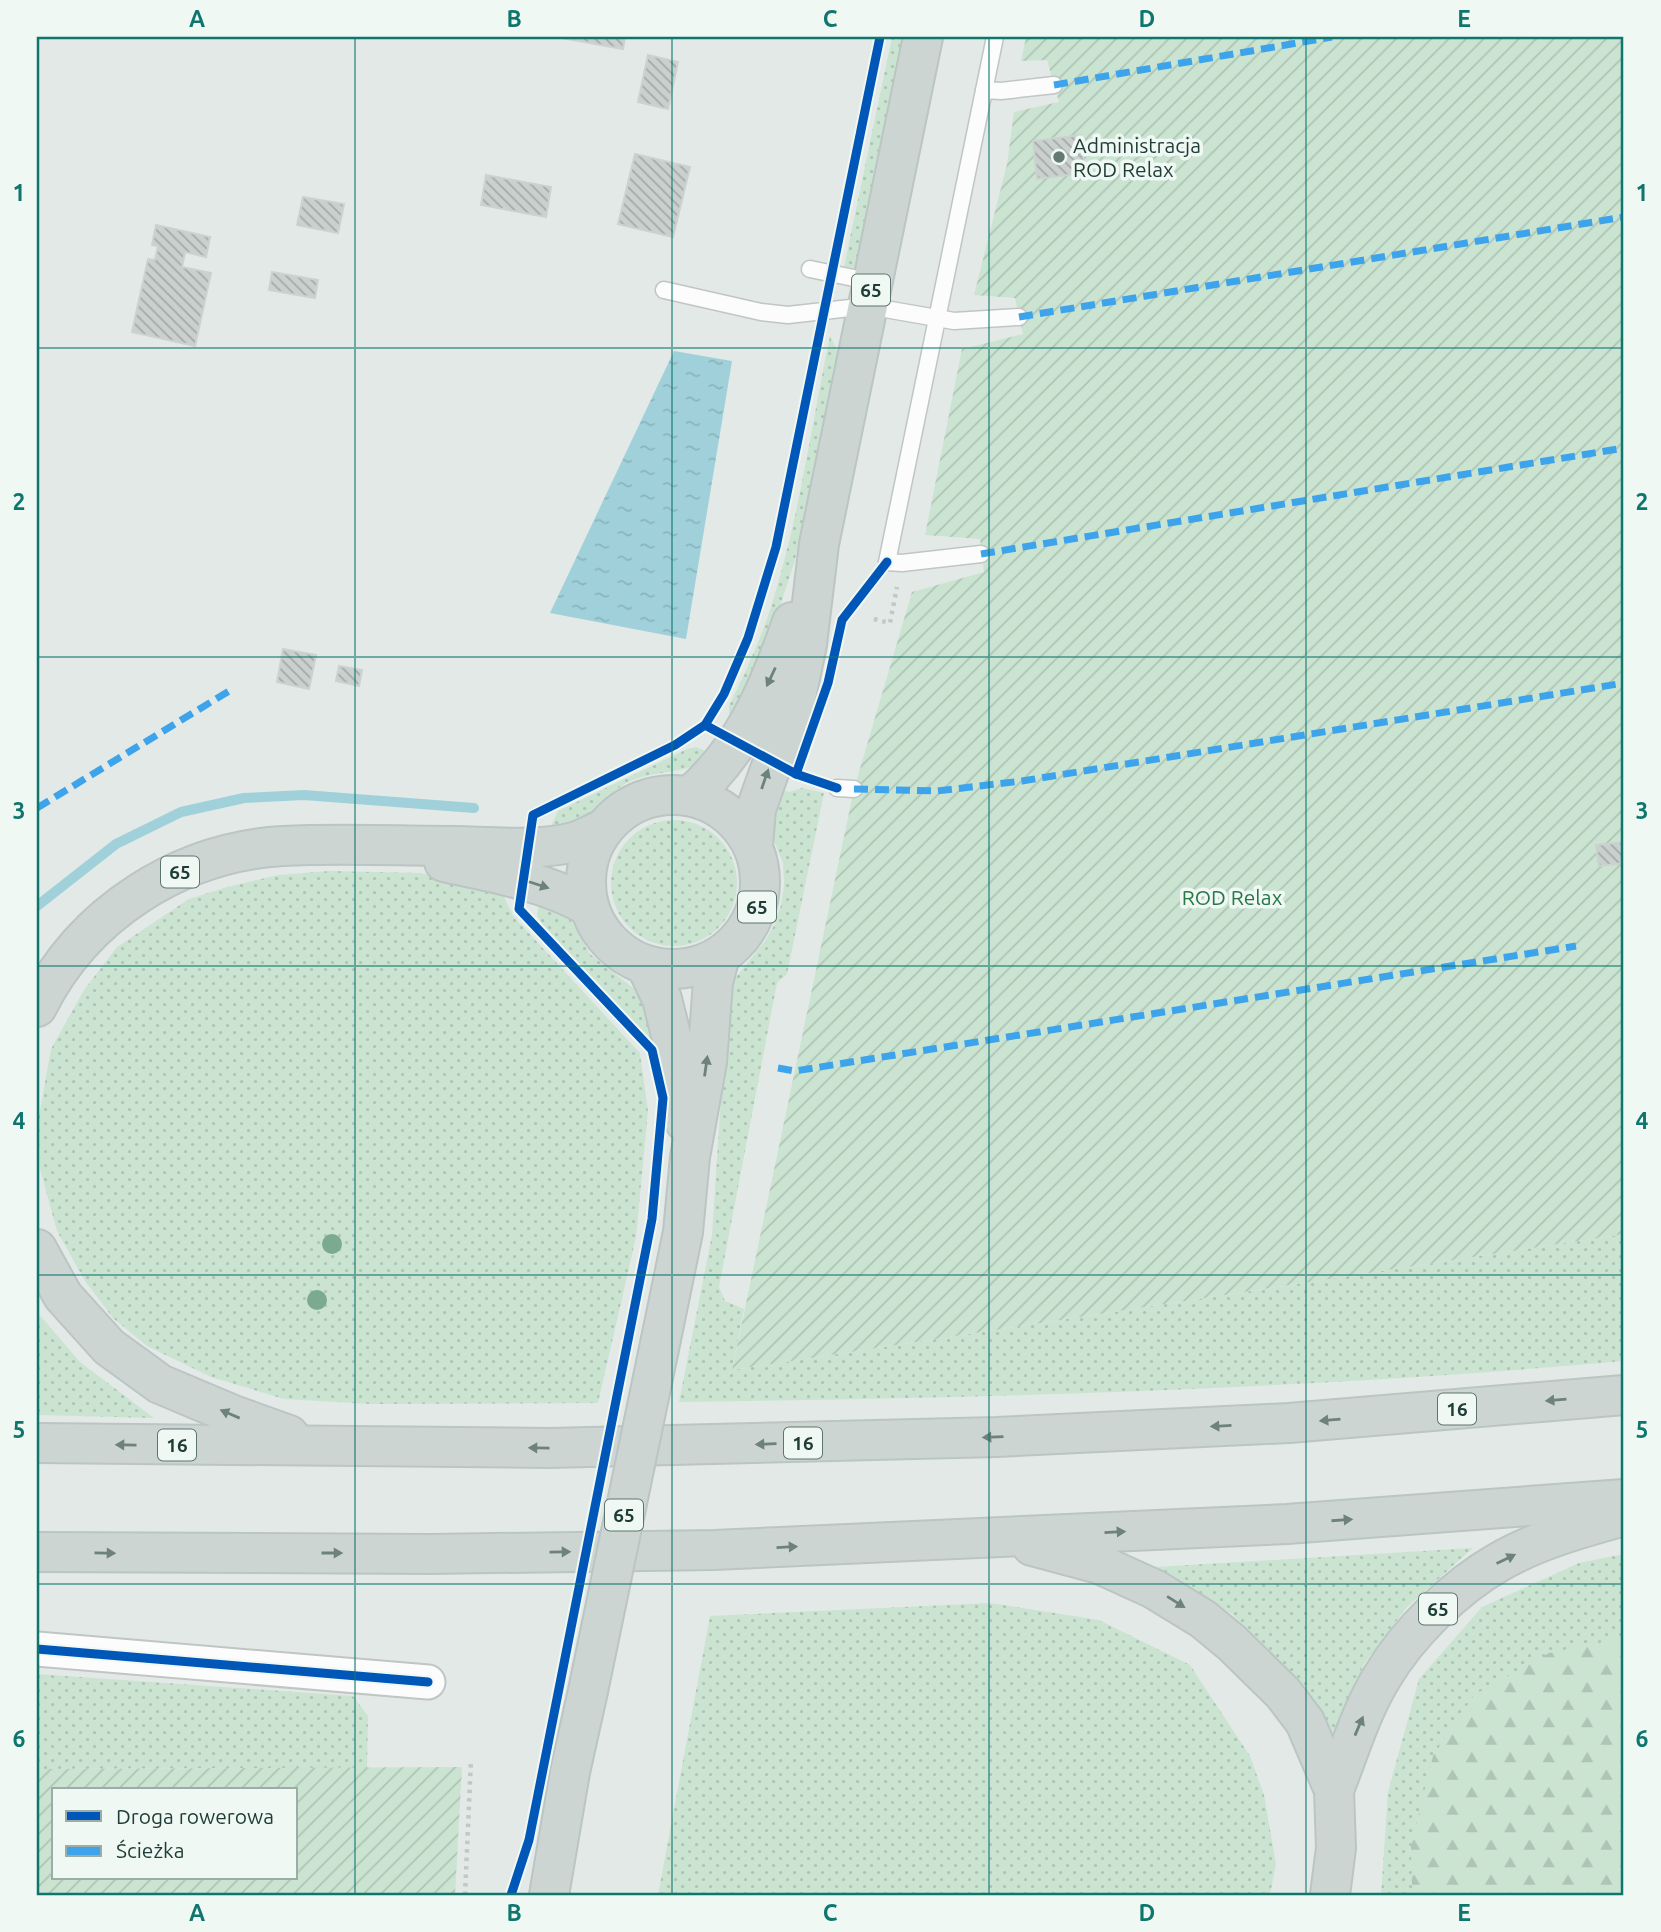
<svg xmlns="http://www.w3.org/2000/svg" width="1661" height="1932" viewBox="0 0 1661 1932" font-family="Ubuntu,sans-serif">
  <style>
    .grass { fill: url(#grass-dots) }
    .forest { fill: url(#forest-firs) }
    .garden { fill: url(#garden-furrows); fill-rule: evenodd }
    .water { fill: url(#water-ripples) }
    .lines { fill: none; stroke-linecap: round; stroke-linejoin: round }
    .stream { stroke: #a0d1da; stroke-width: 10 }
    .building { fill: url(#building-back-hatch); stroke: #cbd2cf; stroke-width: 2 }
    .service-casing { stroke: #c0c6c3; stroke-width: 19 }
    .minor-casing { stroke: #c0c6c3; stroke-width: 37 }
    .primary-casing { stroke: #bbc5c3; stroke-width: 42 }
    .path { stroke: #c0c9c6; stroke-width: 4.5; stroke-dasharray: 3.5 5; stroke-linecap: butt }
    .service { stroke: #fbfcfb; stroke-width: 16 }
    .minor { stroke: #fbfcfb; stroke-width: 33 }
    .primary { stroke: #cdd5d3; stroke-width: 38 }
    .primary-bridge-casing { stroke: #bbc5c3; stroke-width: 42; stroke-linecap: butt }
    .primary-bridge { stroke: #cdd5d3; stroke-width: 38 }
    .quiet { stroke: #3da4eb; stroke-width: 7; stroke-dasharray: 14 7; stroke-linecap: butt }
    .cycleway-casing { stroke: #f0f8f4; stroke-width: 13 }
    .cycleway { stroke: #0057b8; stroke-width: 9 }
    .tree { fill: #7baa8f }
    .oneway { fill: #6d817d }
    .grid { fill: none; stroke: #0f766e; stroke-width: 2; stroke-opacity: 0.55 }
    .poi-dot { fill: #647974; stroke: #f0f8f4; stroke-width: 2.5 }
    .labels { text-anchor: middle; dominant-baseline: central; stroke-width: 7; stroke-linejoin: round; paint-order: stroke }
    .shield { fill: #f0f8f4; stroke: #5e756f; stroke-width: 2 }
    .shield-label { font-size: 19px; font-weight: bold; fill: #1f3d36 }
    .poi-label { font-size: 21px; fill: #1f3d36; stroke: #f0f8f4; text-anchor: start }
    .park-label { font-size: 21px; fill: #267747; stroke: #f0f8f4 }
    .neatline { fill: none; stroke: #0f766e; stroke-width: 2.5 }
    .grid-label { font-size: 23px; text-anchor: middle; font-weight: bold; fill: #0f766e }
  </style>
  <defs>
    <pattern id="grass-dots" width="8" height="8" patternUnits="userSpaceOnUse" patternTransform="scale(1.75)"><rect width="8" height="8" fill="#cbe4d2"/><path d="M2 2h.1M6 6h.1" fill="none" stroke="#aec4b5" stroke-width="1.8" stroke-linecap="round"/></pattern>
    <pattern id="forest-firs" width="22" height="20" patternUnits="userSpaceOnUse" patternTransform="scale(1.75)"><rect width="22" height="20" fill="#cbe4d2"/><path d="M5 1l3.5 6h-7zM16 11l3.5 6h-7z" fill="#aec4b5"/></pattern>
    <pattern id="garden-furrows" width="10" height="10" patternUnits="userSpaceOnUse" patternTransform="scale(1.75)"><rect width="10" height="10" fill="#cbe4d2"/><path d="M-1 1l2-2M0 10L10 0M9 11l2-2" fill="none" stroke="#aec4b5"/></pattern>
    <pattern id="water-ripples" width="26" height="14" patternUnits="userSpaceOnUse" patternTransform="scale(1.75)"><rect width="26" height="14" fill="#a0d1da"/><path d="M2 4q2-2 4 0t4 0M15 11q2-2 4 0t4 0" fill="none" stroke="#89b4bc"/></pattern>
    <pattern id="building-back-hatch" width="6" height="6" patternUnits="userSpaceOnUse" patternTransform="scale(1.75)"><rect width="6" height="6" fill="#cad0ce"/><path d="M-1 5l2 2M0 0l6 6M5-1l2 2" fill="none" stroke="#a3aaa8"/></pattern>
  </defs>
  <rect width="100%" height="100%" fill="#e3e9e6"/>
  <!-- grass -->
  <g class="grass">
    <path d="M892,37H903L855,268L844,267Z"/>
    <path d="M830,336L838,352L795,560L769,641L735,717L729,713V706C746,671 763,635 774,597C800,512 812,422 830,336Z"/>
    <path d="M696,747L716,755C690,775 657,769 628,782C611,790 602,807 586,817C575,823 562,826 550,829L558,811L687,749Z"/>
    <path d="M802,788L824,793L787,974L777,983L719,1287L725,1301L744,1309L732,1370L1624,1234V1361C1310,1389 995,1398 679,1402L712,1235L723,1066L732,982L765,941L775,924L781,905L784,885L783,863L771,833L770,821L781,790L789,792Z"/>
    <circle cx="674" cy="883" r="63"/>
    <path d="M330,871L421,873L502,892L513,916L640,1053L648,1111L636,1237L598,1403L370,1404L284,1399L211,1377L147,1346L113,1318L85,1281L57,1231L40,1169L39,1116L51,1049L84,990L117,947L189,899L227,887L278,875Z"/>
    <path d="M540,899L559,908L572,922L590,954L637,991L651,1008L657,1047L543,925L537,915Z"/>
    <path d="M37,1312L80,1362L154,1418L37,1415Z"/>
    <path d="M1473,1548L1407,1607L1364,1664L1329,1746L1284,1668L1232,1614L1155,1567Z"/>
    <path d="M1624,1554V1895H1381L1388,1792L1419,1679L1482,1607L1579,1563Z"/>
    <path d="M990,1603L1099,1620L1190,1665L1250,1756L1264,1795L1276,1864L1270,1895H658L710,1616Z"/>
    <path d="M37,1674L353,1696L368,1716L367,1768L37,1769Z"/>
  </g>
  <!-- forest -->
  <path class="forest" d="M1624,1638V1895H1418L1412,1884L1411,1846L1433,1756L1474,1695L1549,1653Z"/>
  <!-- garden -->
  <g class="garden">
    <path d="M1026,37H1624V1234L732,1370L854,789L912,592L984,572L980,539L925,535L962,349L1023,334L1015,298L974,295L1007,164L1014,112L1059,102L1047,60L1021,61Z"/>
    <path d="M462,1767L455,1895H37V1769ZM54,1790H296V1878H54Z"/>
  </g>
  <!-- water -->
  <path class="water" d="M674,351L732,361L686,639L550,613Z"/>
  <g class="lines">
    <!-- stream -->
    <path class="stream" d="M37,906L116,844L181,812L244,798L304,795L474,808"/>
  </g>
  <!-- building -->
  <g class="building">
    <path d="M557,37H625L623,49Z"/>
    <path d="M648,55L678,62L668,109L638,102Z"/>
    <path d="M1081,135L1085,173L1037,179L1033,141Z"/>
    <path d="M635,154L690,167L673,237L618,224Z"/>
    <path d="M486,175L551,187L546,217L481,205Z"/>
    <path d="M303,197L344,204L338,233L297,225Z"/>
    <path d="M156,225L210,237L206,257L185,252L182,267L211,273L195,346L132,332L148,259L155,260L158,246L152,245Z"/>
    <path d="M272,272L318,280L315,298L269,290Z"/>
    <path d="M283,649L316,655L309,689L277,682Z"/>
    <path d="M339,666L362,670L359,686L336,681Z"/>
    <path d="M1624,842V863L1599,866L1596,845Z"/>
  </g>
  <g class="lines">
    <defs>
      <g id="service">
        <path d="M984,90L1001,91L1054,85"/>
        <path d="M810,269L873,282"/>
        <path d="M664,290L761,312L788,315L868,306L954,321L1019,317"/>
        <path d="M981,554L902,563L887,562L995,37"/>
        <path d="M837,788L854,789"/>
      </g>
      <path id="minor" d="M37,1649L428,1682"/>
      <g id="primary">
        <circle cx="673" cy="882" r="87"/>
        <path d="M690,796C743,751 770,686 792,622"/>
        <path d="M753,846L756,809L796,697L807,644L819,544L923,37"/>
        <path d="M444,862C493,873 544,881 588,906"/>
        <path d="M646,965L662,999L676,1055L685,1122"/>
        <path d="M37,1007C83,914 179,852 283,846C341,843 400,846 458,846C494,847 539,851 574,842C584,839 594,833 603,829"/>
        <path d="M37,1249L63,1296L109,1347L160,1384L236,1416L289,1435"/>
        <path d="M661,1339L683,1232L690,1157L707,1062L713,982L720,956"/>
        <path d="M37,1443L549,1448L997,1437L1289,1423L1624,1395"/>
        <path d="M1032,1546L1099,1564L1154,1589L1203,1619L1232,1643L1283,1693L1305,1722L1334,1790L1336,1848L1330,1895"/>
        <path d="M37,1552L430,1554L714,1550L1287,1524L1624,1499"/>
        <path d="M1334,1790C1349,1752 1361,1711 1382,1677C1408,1633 1455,1587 1499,1562C1537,1540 1581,1528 1624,1516"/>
        <path d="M549,1895L570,1772L588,1691"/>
      </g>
    </defs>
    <!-- service casing -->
    <use href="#service" class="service-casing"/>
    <!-- minor casing -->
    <use href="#minor" class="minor-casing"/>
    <!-- primary casing -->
    <use href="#primary" class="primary-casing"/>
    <!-- path -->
    <g class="path">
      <path d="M874,619L890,623L897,587"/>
      <path d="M465,1895L471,1759"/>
    </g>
    <!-- service -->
    <use href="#service" class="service"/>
    <!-- minor -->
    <use href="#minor" class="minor"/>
    <!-- primary -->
    <use href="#primary" class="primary"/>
    <defs>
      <path id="primary-bridge" d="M588,1691L661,1339"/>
    </defs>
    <!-- primary-bridge casing -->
    <use href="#primary-bridge" class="primary-bridge-casing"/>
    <!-- primary-bridge -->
    <use href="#primary-bridge" class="primary-bridge"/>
    <!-- quiet -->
    <g class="quiet">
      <path d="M1054,85L1332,37"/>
      <path d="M1019,317L1624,217"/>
      <path d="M981,554L1624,448"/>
      <path d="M854,789L937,791L1022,781L1624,683"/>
      <path d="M37,808L229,691"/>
      <path d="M778,1068L795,1071L1576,946"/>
    </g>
    <defs>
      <g id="cycleway">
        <path d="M705,725L796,774L837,788"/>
        <path d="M796,774L828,683L842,620L887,562"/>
        <path d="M37,1649L428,1682"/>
        <path d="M511,1895L529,1840L652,1219L663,1098L652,1050L519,909L533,815L675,745L705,725L724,694L748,638L776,547L880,37"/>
      </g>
    </defs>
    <!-- cycleway casing -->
    <use href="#cycleway" class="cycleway-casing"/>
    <!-- cycleway -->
    <use href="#cycleway" class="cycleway"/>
  </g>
  <!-- trees -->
  <g class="tree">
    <circle cx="332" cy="1244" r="10"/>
    <circle cx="317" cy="1300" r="10"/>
  </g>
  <!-- one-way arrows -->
  <defs><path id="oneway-solid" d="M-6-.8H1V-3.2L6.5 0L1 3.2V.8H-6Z" transform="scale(1.75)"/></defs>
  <g class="oneway">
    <use href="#oneway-solid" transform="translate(771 677) rotate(115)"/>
    <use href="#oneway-solid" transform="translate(765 779) rotate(-71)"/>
    <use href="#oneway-solid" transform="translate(539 885) rotate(18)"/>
    <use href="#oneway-solid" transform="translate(706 1066) rotate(-82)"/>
    <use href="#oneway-solid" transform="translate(1556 1400) rotate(175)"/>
    <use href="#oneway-solid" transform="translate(230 1414) rotate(-157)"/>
    <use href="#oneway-solid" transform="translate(1330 1420) rotate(175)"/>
    <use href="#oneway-solid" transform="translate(1221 1426) rotate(177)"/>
    <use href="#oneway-solid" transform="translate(993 1437) rotate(178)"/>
    <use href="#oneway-solid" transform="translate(766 1444) rotate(178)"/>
    <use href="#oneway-solid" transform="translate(126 1445) rotate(-179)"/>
    <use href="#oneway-solid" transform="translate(539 1448) rotate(-179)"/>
    <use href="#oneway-solid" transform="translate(1342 1520) rotate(-4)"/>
    <use href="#oneway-solid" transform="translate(1115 1532) rotate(-3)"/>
    <use href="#oneway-solid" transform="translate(787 1547) rotate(-3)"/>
    <use href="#oneway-solid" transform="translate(560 1552) rotate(-1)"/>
    <use href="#oneway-solid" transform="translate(105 1553) rotate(1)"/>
    <use href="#oneway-solid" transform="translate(332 1553)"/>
    <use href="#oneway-solid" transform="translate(1506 1559) rotate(-26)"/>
    <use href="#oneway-solid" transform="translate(1176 1602) rotate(32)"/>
    <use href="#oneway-solid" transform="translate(1359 1726) rotate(-67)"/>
  </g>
  <!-- grid -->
  <path class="grid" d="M355,37V1895M672,37V1895M989,37V1895M1306,37V1895M37,348H1624M37,657H1624M37,966H1624M37,1275H1624M37,1584H1624"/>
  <!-- markers -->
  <circle class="poi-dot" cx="1059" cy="157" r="7"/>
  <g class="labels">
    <!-- shield labels -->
    <g class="shield">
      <rect x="852" y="274.5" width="38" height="31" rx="5"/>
      <rect x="161" y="856.5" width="38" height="31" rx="5"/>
      <rect x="738" y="891.5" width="38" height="31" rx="5"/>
      <rect x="1438" y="1393.5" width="38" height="31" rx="5"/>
      <rect x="784" y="1427.5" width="38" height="31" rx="5"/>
      <rect x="158" y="1429.5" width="38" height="31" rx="5"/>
      <rect x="605" y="1499.5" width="38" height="31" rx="5"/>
      <rect x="1419" y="1593.5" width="38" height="31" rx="5"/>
    </g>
    <g class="shield-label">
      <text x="871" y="290">65</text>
      <text x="180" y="872">65</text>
      <text x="757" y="907">65</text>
      <text x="1457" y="1409">16</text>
      <text x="803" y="1443">16</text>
      <text x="177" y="1445">16</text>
      <text x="624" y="1515">65</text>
      <text x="1438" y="1609">65</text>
    </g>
    <!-- poi labels -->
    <g class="poi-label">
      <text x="1073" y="145">Administracja<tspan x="1073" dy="24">ROD Relax</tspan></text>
    </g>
    <!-- park labels -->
    <g class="park-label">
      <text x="1232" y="897">ROD Relax</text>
    </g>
  </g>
  <!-- border -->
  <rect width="1661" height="1932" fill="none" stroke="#f0f8f4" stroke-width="77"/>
  <!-- legend -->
  <rect x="52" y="1788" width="245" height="91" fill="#f0f8f4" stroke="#9cada8" stroke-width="2"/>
  <rect x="66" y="1811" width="35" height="10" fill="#0057b8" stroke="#9cada8" stroke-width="2"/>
  <text x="116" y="1824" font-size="21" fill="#1f3d36">Droga rowerowa</text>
  <rect x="66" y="1846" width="35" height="10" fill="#3da4eb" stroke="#9cada8" stroke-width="2"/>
  <text x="116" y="1858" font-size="21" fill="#1f3d36">Ścieżka</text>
  <rect x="38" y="38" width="1584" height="1856" class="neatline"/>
  <g class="grid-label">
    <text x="197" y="27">A</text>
    <text x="514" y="27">B</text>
    <text x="830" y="27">C</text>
    <text x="1147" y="27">D</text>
    <text x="1464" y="27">E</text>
    <text x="19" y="201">1</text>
    <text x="1642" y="201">1</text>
    <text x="19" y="510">2</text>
    <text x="1642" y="510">2</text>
    <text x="19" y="819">3</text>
    <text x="1642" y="819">3</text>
    <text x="19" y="1129">4</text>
    <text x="1642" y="1129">4</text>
    <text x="19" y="1438">5</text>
    <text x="1642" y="1438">5</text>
    <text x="19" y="1747">6</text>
    <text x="1642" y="1747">6</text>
    <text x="197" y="1921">A</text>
    <text x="514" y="1921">B</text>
    <text x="830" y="1921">C</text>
    <text x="1147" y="1921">D</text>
    <text x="1464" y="1921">E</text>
  </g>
</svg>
